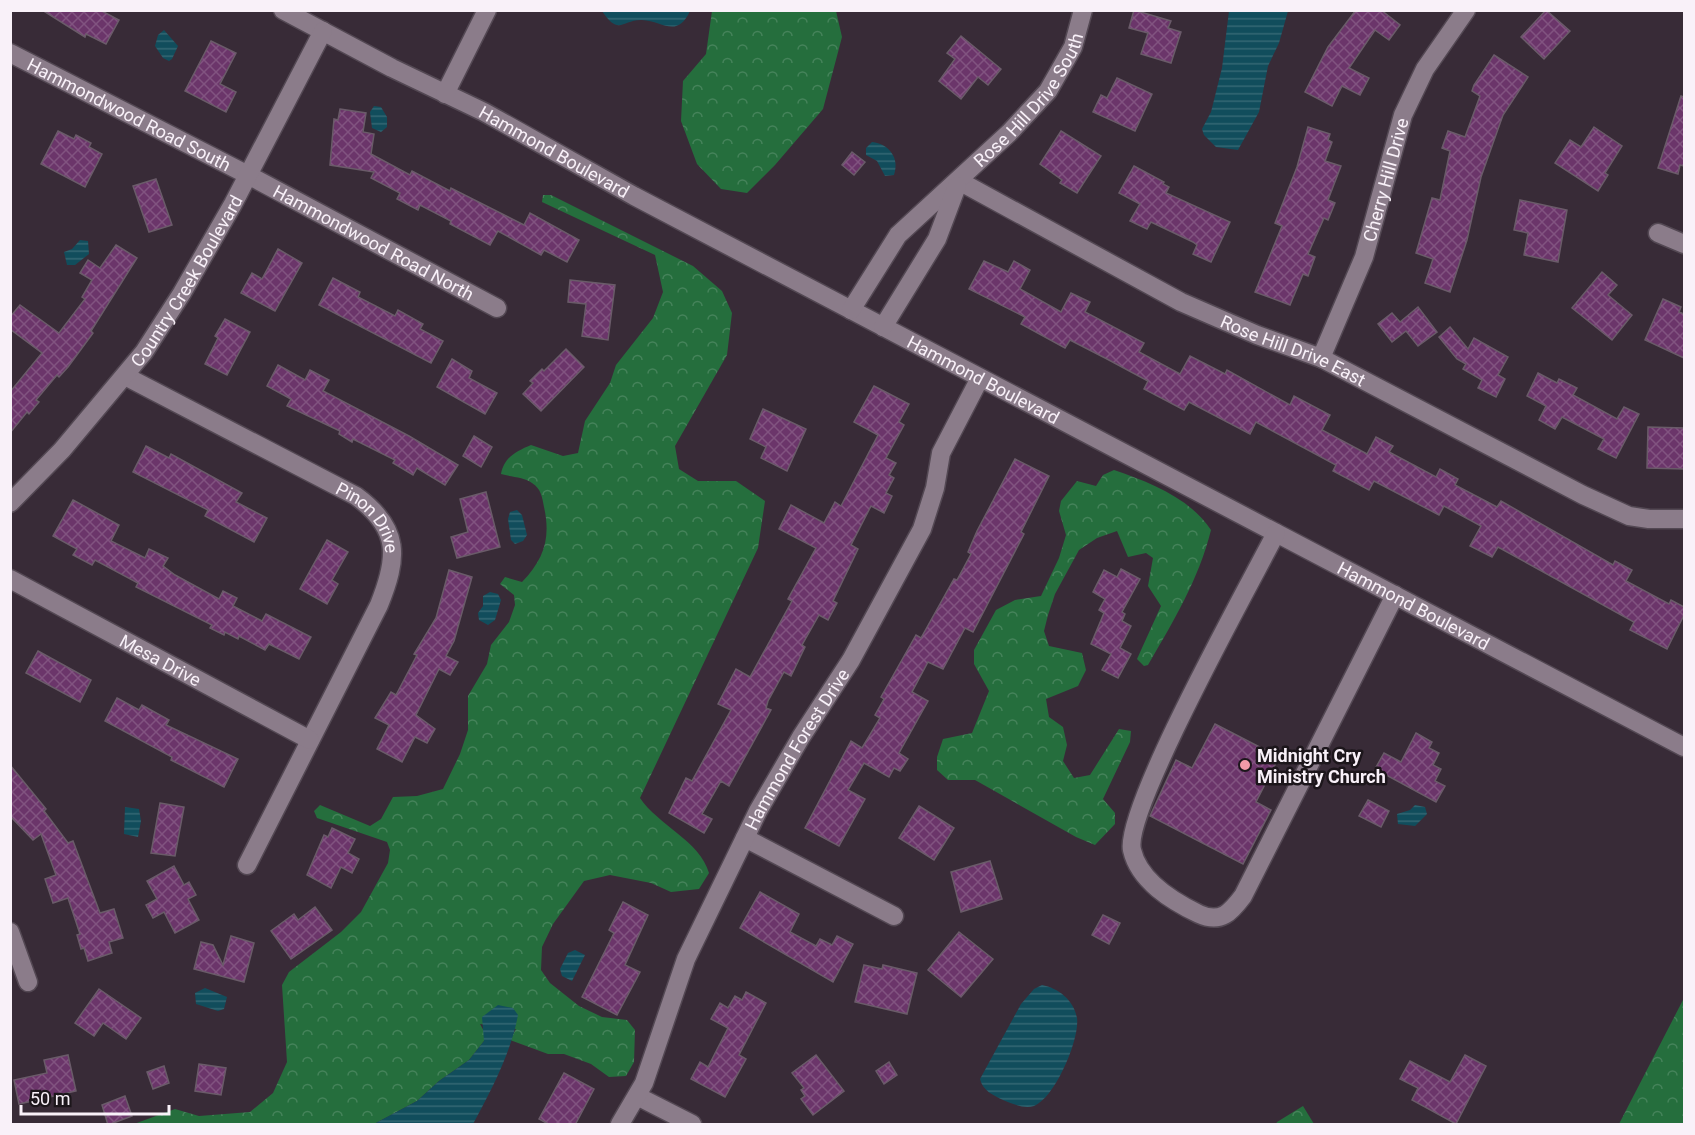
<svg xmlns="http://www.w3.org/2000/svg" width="1695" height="1135" viewBox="0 0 1695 1135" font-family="Roboto,sans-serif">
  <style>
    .forest { fill: url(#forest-crowns) }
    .water { fill: url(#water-rules) }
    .building { fill: url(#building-cross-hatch); stroke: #6a5b69; stroke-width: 1.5 }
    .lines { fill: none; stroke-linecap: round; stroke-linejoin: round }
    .minor-casing { stroke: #534853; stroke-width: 21 }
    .minor { stroke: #8b7c8a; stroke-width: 18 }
    .poi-dot { fill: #f39aa8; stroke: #1c161b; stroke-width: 2 }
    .labels { text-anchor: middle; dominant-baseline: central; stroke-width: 5; stroke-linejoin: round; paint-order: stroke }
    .street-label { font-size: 18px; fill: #f9f1f9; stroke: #1c161b }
    .poi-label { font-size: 18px; font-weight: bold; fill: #f9f1f9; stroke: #1c161b; text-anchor: start }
  </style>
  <defs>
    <pattern id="forest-crowns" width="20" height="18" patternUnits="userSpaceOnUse" patternTransform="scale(1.5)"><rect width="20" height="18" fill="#256e3d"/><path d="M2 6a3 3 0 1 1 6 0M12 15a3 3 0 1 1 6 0" fill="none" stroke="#45835a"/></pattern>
    <pattern id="water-rules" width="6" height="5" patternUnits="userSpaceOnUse" patternTransform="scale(1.5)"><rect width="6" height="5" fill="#114d5c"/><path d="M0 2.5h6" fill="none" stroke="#346774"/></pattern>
    <pattern id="building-cross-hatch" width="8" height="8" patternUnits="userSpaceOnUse" patternTransform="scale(1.5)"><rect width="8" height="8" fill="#6b356a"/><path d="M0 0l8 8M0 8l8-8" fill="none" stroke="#815380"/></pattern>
  </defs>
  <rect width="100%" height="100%" fill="#382b37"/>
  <!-- forest -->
  <g class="forest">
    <path d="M712,11H836L842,37L823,109L775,165L747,193L721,189L697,164L681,121L683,81L706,54Z"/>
    <path d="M543,195H551L693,266L722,291L732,313L727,355L675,446L679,469L698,481H736L765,501L758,548L640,798C658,825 700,841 709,873L699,889L671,892L651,883L610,875L584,881L553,924L542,947L541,970L550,983L579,1006L602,1017L627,1020L635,1030L634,1062L626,1076L609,1077L591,1064L564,1054H548L510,1040L516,1029L480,1024L485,1033L484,1041L469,1060L439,1081L417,1101L374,1124H134L175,1109L199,1116L250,1112L273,1093L287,1062L282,985L289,972L341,932L361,912L388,863L390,850L387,842L317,818L314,811L320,805L370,826L381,819L393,797L417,796L443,789L460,754L468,730V696L487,664L491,645L509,622L515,605L514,595L500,584L505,577L522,582C544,559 551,538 544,507C542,496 541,489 532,483C525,477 511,477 501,474C504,457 517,451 531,445L563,456L578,453L585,421L610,383L616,365L653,318L663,292L655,255L542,202Z"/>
    <path d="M1114,470C1149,482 1190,498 1211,530C1199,579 1173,622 1148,665L1144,666L1137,659L1161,606L1148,586L1153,558L1146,553L1128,557L1117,531L1097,538L1079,550L1055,594L1048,615L1044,631L1049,646L1082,653L1086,670L1078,686L1046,699L1049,717L1063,727L1067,745L1063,761L1074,778L1090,775L1119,729L1131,731L1130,742L1103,799L1115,813V824L1095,845L1076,837L975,780H948L937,770V757L943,739L972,733L989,691L974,664V650L996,610L1015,600L1041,596L1059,558L1066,535L1059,511L1061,501L1077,481L1096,486L1103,475Z"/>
    <path d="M1684,998V1124H1619Z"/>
    <path d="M1303,1106L1314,1124H1276L1277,1122Z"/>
  </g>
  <!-- water -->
  <g class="water">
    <path d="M602,11H690C677,39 663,21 642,20C623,19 619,37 602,11Z"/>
    <path d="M1229,11H1288L1279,43L1268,66L1259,112L1238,150L1216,147L1204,135L1202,129L1211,112L1222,68Z"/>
    <path d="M164,30L178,46L172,59L169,61L163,58L155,46L158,35Z"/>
    <path d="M374,106L381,107L387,117V127L381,132L372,128L370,112Z"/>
    <path d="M872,142C889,144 900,158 894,175L885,176L877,161L866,155V148Z"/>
    <path d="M80,240L88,241L89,254L75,265H67L64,252L72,249Z"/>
    <path d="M517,510L522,515L527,535L523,541L515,544L511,540L508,519L510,512Z"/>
    <path d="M490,592L498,594L501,600L495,620L488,625L479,620L478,613L483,606V596Z"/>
    <path d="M1415,805L1425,807L1427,814L1415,826L1398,824L1397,814L1410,810Z"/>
    <path d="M125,807L139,809L141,821L138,837L124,834Z"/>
    <path d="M575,950L585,955L572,981L562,976L560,969L568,953Z"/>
    <path d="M1042,985C1058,988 1074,1000 1077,1018C1080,1039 1055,1098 1034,1106C1024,1109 1013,1104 1003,1100C993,1095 983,1091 980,1079L1021,1004L1034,989Z"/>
    <path d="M205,988L227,997L224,1009L218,1011L196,1004L195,993Z"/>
    <path d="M498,1005L513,1008L518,1015C511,1053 491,1091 473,1124H374L417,1101L439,1081L469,1060L484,1041L482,1017Z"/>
  </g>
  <!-- building -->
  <g class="building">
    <path d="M42,10H100L119,20L106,44L86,34L85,37Z"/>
    <path d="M1134,10L1171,21L1168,28L1181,32L1171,63L1141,54L1148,33L1129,28Z"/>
    <path d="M1356,10H1381L1400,25L1389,40L1375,30L1349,68L1369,78L1360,95L1342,86L1332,106L1305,92L1328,47Z"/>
    <path d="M1546,10L1570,31L1544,59L1521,37Z"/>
    <path d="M961,36L1001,69L988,85L978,77L961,99L939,81L955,59L947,53Z"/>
    <path d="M211,41L236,53L220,84L236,92L226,112L185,91Z"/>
    <path d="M1494,55L1528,77L1503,115L1481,177L1467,240L1450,292L1425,283L1433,259L1416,253L1432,198L1440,200L1450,151L1442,148L1448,131L1465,137L1480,96L1472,91L1474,85Z"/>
    <path d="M1117,78L1152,94L1135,131L1093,112L1101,95L1107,98Z"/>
    <path d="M1681,96L1684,97V166L1680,165L1678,174L1658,168Z"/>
    <path d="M340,109L366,113L363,132L374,134L371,154L410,175L412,171L450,191L451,188L524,225L530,213L579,240L567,262L544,250L541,255L498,231L490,245L450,224L451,221L420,205L418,210L397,199L400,193L371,178L374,172L330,165L334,119L338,120Z"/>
    <path d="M1308,127L1330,134L1328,140L1332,142L1325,161L1341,166L1328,200L1335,203L1328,220L1324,218L1308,254L1315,257L1308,276L1303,274L1290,305L1255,292L1282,226L1275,223L1297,167Z"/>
    <path d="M1594,127L1622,146L1605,173L1608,175L1598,191L1555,163L1570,140L1581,147Z"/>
    <path d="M58,131L74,139L76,135L91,143L89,147L102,154L85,187L41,164Z"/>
    <path d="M1061,131L1101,156L1077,193L1060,183L1062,180L1040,164Z"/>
    <path d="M852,152L865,162L854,175L842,165Z"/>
    <path d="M1134,166L1164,182L1163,184L1169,187L1166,193L1230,222L1211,262L1193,254L1197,245L1193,242L1151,222L1147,229L1130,221L1140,204L1119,193Z"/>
    <path d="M156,179L172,225L149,232L133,186Z"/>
    <path d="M1520,200L1567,210L1558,262L1524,255L1528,233L1514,230Z"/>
    <path d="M116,245L137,258L91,331L93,333L68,367L59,377L57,375L36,400L39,402L29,414L27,412L10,433V392L42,353L10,329V317L20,305L59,333L85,299L82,297L92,280L80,273L88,260L100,268Z"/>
    <path d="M278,249L302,263L275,311L241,293L252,273L262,279Z"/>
    <path d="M984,261L1008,272L1014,261L1030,270L1020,289L1061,312L1071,293L1090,302L1085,312L1144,343L1139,352L1180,374L1190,356L1225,374L1227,370L1290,405L1294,396L1330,415L1322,430L1367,454L1376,437L1393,446L1389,452L1436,477L1440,469L1458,479L1455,485L1497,507L1501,501L1613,565L1615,561L1632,570L1626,581L1669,604L1671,600L1684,607V615L1667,649L1630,630L1634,622L1498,547L1492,557L1470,546L1481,526L1444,506L1439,515L1374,481L1369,490L1333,471L1336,465L1256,422L1250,434L1189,402L1184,410L1144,389L1148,381L1107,359L1070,340L1065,348L1021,324L1025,317L969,289Z"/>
    <path d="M1602,272L1617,285L1608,295L1632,315L1612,340L1572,308Z"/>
    <path d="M333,278L360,292L358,297L395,316L398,310L423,324L420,329L443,341L431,363L319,305Z"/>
    <path d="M570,280L615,285L608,340L582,336L586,304L568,302Z"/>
    <path d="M1663,299L1681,307L1679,312L1684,314V358L1645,340Z"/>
    <path d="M1418,307L1437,332L1418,346L1406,331L1392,342L1378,324L1392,313L1400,322Z"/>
    <path d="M225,319L250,332L227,375L205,364L218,338L215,336Z"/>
    <path d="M1450,327L1468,349L1474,338L1508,357L1498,375L1505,379L1496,397L1478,388L1482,380L1463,369L1466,364L1457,359L1439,337Z"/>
    <path d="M566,349L584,367L541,411L523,394L533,383L530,381L542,369L544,371Z"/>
    <path d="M452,359L472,371L469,378L497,393L485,414L437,387Z"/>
    <path d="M278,365L305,380L310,370L329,380L323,391L409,436L458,465L445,485L417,468L413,475L393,463L395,460L353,439L352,442L339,434L340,431L287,406L291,399L267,386Z"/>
    <path d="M1538,373L1557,383L1559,379L1577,388L1573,395L1617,419L1624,407L1639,414L1616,458L1598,449L1604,439L1562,417L1555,429L1539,420L1546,406L1527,396Z"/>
    <path d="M874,386L909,404L899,422L904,425L886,458L896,463L889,475L894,478L886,493L892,496L884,513L871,506L851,545L858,549L833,601L837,603L828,620L819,615L802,645L805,647L791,676L784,672L768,701L766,708L771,710L729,786L721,781L702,814L712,819L704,833L669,813L686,778L692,781L731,710L718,704L736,669L750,677L792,601L788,599L816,548L779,529L791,505L824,523L835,502L841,506L878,435L854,422Z"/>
    <path d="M763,409L806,429L787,471L761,458L766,447L750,439Z"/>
    <path d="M1648,427L1684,428V469L1647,468Z"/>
    <path d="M474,436L492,447L481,467L463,456Z"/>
    <path d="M146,446L169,458L171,454L242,493L236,502L267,518L254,542L205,516L208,510L133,472Z"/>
    <path d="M1015,459L1049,476L1021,532L1024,534L973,632L965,628L943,669L928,662L912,692L928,701L899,753L908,759L900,771L894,768L889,777L864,763L848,790L865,799L839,846L805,828L851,741L862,748L880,718L875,715L884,699L881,697L916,635L921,638L954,579L957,580L971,554L968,552L977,531Z"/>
    <path d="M486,492L500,547L457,558L451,537L468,532L460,499Z"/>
    <path d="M73,500L119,525L111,541L145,558L149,549L168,558L163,566L175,575L219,599L223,591L237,598L233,606L262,621L266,614L311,637L299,659L269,644L265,650L239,636L238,639L225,632L224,635L210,628L212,625L136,587L138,583L95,560L92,565L73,555L77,549L53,536Z"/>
    <path d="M327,540L348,552L332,580L338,584L327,604L300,589Z"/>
    <path d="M1121,569L1140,579L1122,612L1125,614L1122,621L1131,626L1120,648L1131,654L1118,678L1102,670L1111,654L1091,644L1104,613L1099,610L1105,599L1093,592L1104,570L1117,577Z"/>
    <path d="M449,570L472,577L454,641L446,656L458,662L450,675L439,669L416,715L435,729L427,743L415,737L402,762L377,749L389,725L375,718L391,692L396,695L417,655L414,654L436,618Z"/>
    <path d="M38,651L91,680L80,702L26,673Z"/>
    <path d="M117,698L139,710L142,705L169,720L166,725L238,759L224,787L171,760L172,757L105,721Z"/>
    <path d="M1215,724L1279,757L1256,802L1271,810L1243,864L1150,816L1176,760L1192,768Z"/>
    <path d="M1416,733L1432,742L1429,748L1439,753L1433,765L1441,769L1435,781L1445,786L1436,802L1375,769L1384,753L1401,762Z"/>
    <path d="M10,765L46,809L44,811L68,843L73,841L100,913L114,909L123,938L109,942L112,953L88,961L84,948L81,949L77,935L80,934L68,898L53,903L45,879L56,875L41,834L33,840L10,816Z"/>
    <path d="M1368,800L1389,811L1381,827L1359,816Z"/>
    <path d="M160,803L184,807L175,856L151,853Z"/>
    <path d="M919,806L954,828L934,860L899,838Z"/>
    <path d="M332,828L355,839L348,853L359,859L352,873L341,867L331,888L307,875L324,835L328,837Z"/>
    <path d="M990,861L1002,899L961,912L951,872Z"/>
    <path d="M174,866L184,885L189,882L196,895L188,899L199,920L175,933L164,912L153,918L146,905L157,899L147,881Z"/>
    <path d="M760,892L799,914L790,932L816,946L820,939L832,945L837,936L853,944L833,982L740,928Z"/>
    <path d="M623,902L648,915L625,965L640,972L617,1015L582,997L614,933L609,930Z"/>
    <path d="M315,907L332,930L291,959L271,931L294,914L298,920Z"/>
    <path d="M1103,915L1120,923L1109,944L1092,935Z"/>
    <path d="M959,932L993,959L961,997L928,970Z"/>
    <path d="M231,936L254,943L244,982L194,969L201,942L213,945L223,965Z"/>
    <path d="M864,965L882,969L883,965L917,973L907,1014L855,1002Z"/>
    <path d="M99,989L141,1018L126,1039L103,1023L94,1036L75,1023Z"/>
    <path d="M746,992L766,1003L739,1055L746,1059L725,1097L691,1079L700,1062L708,1067L728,1028L711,1019L720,1003L728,1008L735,996L742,1000Z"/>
    <path d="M68,1055L76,1091L19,1104L14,1080L47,1073L44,1060Z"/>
    <path d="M816,1055L844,1091L813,1115L801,1099L805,1096L801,1090L804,1088L792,1073Z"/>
    <path d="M1465,1055L1486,1066L1456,1124L1412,1100L1418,1088L1400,1079L1410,1061L1450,1082Z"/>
    <path d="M889,1062L897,1075L884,1084L876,1071Z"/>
    <path d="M199,1064L226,1068L221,1095L195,1091Z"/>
    <path d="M164,1066L169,1083L153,1089L147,1072Z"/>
    <path d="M564,1073L594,1089L575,1125H550L539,1119Z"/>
    <path d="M125,1096L132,1116L108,1125L102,1105Z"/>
  </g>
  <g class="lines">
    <defs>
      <g id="minor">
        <path id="s1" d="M283,10L392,68L484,112L634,196L1684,747"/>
        <path id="s2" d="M10,53L248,175L497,308"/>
        <path d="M445,94L487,10"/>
        <path id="s3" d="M959,181L1181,302L1257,335L1321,358L1583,495L1629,516L1649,519H1684"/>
        <path d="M1658,233L1684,244"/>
        <path id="s4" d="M851,310L898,235L1009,133L1048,91L1073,47L1083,10"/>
        <path d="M883,327L937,239L957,186"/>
        <path id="s5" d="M1321,358L1364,257L1403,115L1425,69L1466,10"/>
        <path id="s6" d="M125,376L356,496C401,529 398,558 379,605L247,865"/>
        <path id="s7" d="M10,503L62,450L144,352L182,293L233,204L323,31"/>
        <path d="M1276,533C1251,582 1123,811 1132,850C1139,881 1172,901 1199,914C1221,924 1231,912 1243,896L1395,595"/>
        <path id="s8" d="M10,579L310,740"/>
        <path d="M745,838L894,916"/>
        <path d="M10,932L28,982"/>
        <path d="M637,1096L692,1124"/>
        <path id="s9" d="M620,1124L644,1083L686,959L758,811L801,737L851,660L922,529L935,488L941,453L980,378"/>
      </g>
    </defs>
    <!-- minor casing -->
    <use href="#minor" class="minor-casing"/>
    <!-- minor -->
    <use href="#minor" class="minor"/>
  </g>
  <!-- markers -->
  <circle class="poi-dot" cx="1245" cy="765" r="6"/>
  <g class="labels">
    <!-- street labels -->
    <g class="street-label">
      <text stroke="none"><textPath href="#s4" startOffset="278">Rose Hill Drive South</textPath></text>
      <text stroke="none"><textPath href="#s2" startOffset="134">Hammondwood Road South</textPath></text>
      <text stroke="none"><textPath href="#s1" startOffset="306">Hammond Boulevard</textPath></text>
      <text stroke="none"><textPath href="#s5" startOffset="190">Cherry Hill Drive</textPath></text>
      <text stroke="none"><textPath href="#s2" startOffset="410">Hammondwood Road North</textPath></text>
      <text stroke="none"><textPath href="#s7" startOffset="285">Country Creek Boulevard</textPath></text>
      <text stroke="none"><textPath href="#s3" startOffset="375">Rose Hill Drive East</textPath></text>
      <text stroke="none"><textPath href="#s1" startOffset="792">Hammond Boulevard</textPath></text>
      <text stroke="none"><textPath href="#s6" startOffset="285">Pinon Drive</textPath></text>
      <text stroke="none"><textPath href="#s1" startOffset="1278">Hammond Boulevard</textPath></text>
      <text stroke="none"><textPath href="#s8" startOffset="171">Mesa Drive</textPath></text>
      <text stroke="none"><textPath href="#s9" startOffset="416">Hammond Forest Drive</textPath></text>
    </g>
    <!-- poi labels -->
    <g class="poi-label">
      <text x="1257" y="755">Midnight Cry<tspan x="1257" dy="21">Ministry Church</tspan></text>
    </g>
  </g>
  <!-- border -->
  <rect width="1695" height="1135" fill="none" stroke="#f9f1f9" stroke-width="24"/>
  <!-- scale -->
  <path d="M21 1105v9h148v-9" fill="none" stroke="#f9f1f9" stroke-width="3"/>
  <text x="30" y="1105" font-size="18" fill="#f9f1f9" stroke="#1c161b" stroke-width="4.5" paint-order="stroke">50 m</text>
</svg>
